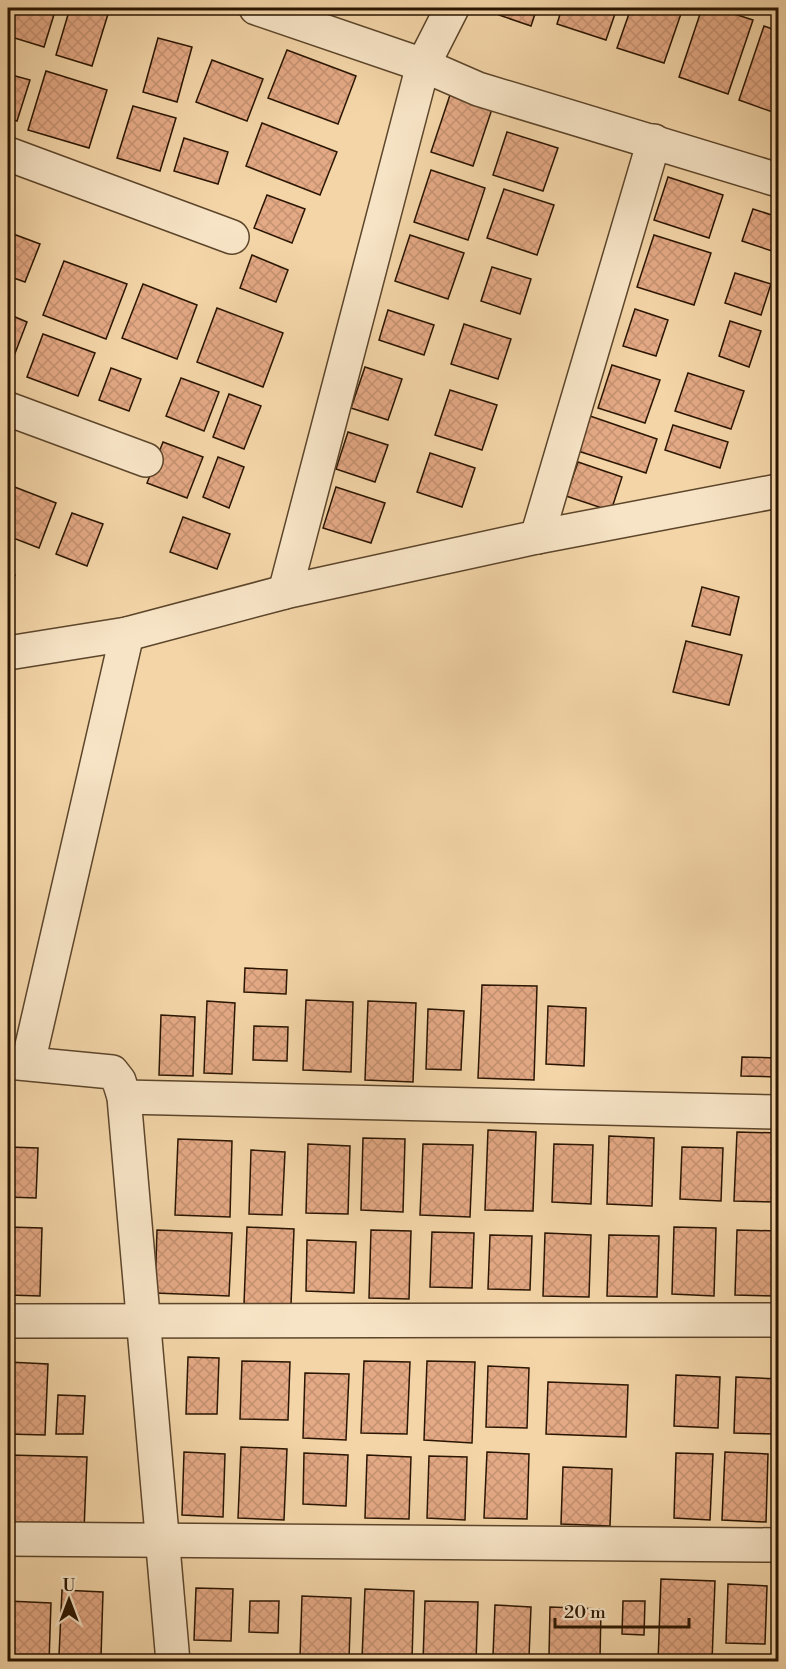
<svg xmlns="http://www.w3.org/2000/svg" width="786" height="1669" viewBox="0 0 786 1669" font-family="'Libre Bodoni',serif">
  <style>
    .building { fill: url(#building-cross-hatch); stroke: #2a1500; stroke-width: 1.5 }
    .lines { fill: none; stroke-linecap: round; stroke-linejoin: round }
    .street-casing { stroke: #5c452a; stroke-width: 36 }
    .street { stroke: #f7e4c6; stroke-width: 33 }
  </style>
  <defs>
    <pattern id="building-cross-hatch" width="8" height="8" patternUnits="userSpaceOnUse" patternTransform="scale(1.5)"><rect width="8" height="8" fill="#e4a985"/><path d="M0 0l8 8M0 8l8-8" fill="none" stroke="#c49171"/></pattern>
  </defs>
  <rect width="100%" height="100%" fill="#f3d5a8"/>
  <filter id="stains"><feTurbulence type="fractalNoise" baseFrequency=".00333" numOctaves="4"/><feColorMatrix values="0 0 0 0 .2 0 0 0 0 .09 0 0 0 0 .02 0 0 0 .5 -.17"/></filter>
  <radialGradient id="worn" r=".72"><stop offset=".6" stop-color="#630" stop-opacity="0"/><stop offset="1" stop-color="#630" stop-opacity=".3"/></radialGradient>
  <!-- building -->
  <g class="building">
    <path d="M8,8H56L44,47L8,36Z"/>
    <path d="M70,8H85L108,14L92,66L56,55Z"/>
    <path d="M501,8H537L531,26L499,15Z"/>
    <path d="M562,8H617L606,40L557,24Z"/>
    <path d="M631,8H683L664,63L617,48Z"/>
    <path d="M702,8H716L753,20L728,94L679,77Z"/>
    <path d="M764,26L778,31V114L739,100Z"/>
    <path d="M158,38L192,47L177,102L143,92Z"/>
    <path d="M287,50L356,76L338,124L268,98Z"/>
    <path d="M212,60L263,79L247,121L196,102Z"/>
    <path d="M46,71L107,90L89,148L28,130Z"/>
    <path d="M8,74L30,80L17,121L8,118Z"/>
    <path d="M450,95L492,109L473,166L431,152Z"/>
    <path d="M133,106L176,118L160,171L117,158Z"/>
    <path d="M262,123L337,152L320,195L246,166Z"/>
    <path d="M507,132L558,148L543,191L493,175Z"/>
    <path d="M184,138L228,152L218,184L174,171Z"/>
    <path d="M431,170L485,188L468,240L414,222Z"/>
    <path d="M668,177L723,195L709,238L654,220Z"/>
    <path d="M504,189L554,205L537,255L487,238Z"/>
    <path d="M267,195L305,209L292,243L254,228Z"/>
    <path d="M753,209L778,217V253L742,241Z"/>
    <path d="M8,232L40,244L25,282L8,276Z"/>
    <path d="M410,235L464,253L448,299L395,281Z"/>
    <path d="M654,235L711,253L694,305L637,287Z"/>
    <path d="M252,255L288,270L276,302L240,288Z"/>
    <path d="M64,261L127,284L106,339L43,315Z"/>
    <path d="M492,267L531,279L520,314L481,301Z"/>
    <path d="M735,273L771,284L761,315L725,303Z"/>
    <path d="M143,284L197,305L177,359L122,338Z"/>
    <path d="M217,308L283,333L263,387L197,362Z"/>
    <path d="M635,309L668,320L656,356L623,346Z"/>
    <path d="M388,310L434,325L424,355L379,340Z"/>
    <path d="M8,314L27,322L9,369H8Z"/>
    <path d="M730,321L761,331L749,367L719,356Z"/>
    <path d="M464,324L511,339L498,379L451,364Z"/>
    <path d="M43,334L95,353L78,396L27,377Z"/>
    <path d="M612,365L660,380L645,423L598,408Z"/>
    <path d="M365,367L402,379L388,420L351,408Z"/>
    <path d="M111,368L141,379L129,411L99,400Z"/>
    <path d="M688,373L744,391L731,429L675,411Z"/>
    <path d="M181,378L219,392L204,431L166,416Z"/>
    <path d="M450,390L497,405L482,450L435,435Z"/>
    <path d="M229,394L261,406L244,449L213,437Z"/>
    <path d="M590,416L657,439L646,473L578,451Z"/>
    <path d="M673,425L728,442L720,468L665,450Z"/>
    <path d="M348,432L388,445L375,482L336,469Z"/>
    <path d="M163,442L203,457L187,498L147,483Z"/>
    <path d="M430,453L475,468L462,507L417,492Z"/>
    <path d="M218,457L244,467L229,508L203,497Z"/>
    <path d="M578,462L622,477L611,511L566,496Z"/>
    <path d="M12,486L56,503L39,548L8,536V497Z"/>
    <path d="M336,487L385,503L371,543L323,528Z"/>
    <path d="M72,513L103,524L87,566L56,554Z"/>
    <path d="M183,517L230,534L217,569L170,552Z"/>
    <path d="M8,573L15,575L8,594Z"/>
    <path d="M702,587L739,597L730,635L692,626Z"/>
    <path d="M686,641L742,655L729,705L673,692Z"/>
    <path d="M245,968L287,970L286,994L244,992Z"/>
    <path d="M482,985L537,986L534,1080L478,1078Z"/>
    <path d="M306,1000L353,1002L351,1072L303,1070Z"/>
    <path d="M207,1001L235,1003L232,1074L204,1073Z"/>
    <path d="M368,1001L416,1003L413,1082L365,1080Z"/>
    <path d="M548,1006L586,1008L584,1066L546,1064Z"/>
    <path d="M428,1009L464,1011L461,1070L426,1069Z"/>
    <path d="M161,1015L195,1017L193,1076L159,1075Z"/>
    <path d="M254,1026L288,1027L287,1061L253,1060Z"/>
    <path d="M742,1057L778,1058V1077L741,1076Z"/>
    <path d="M488,1130L536,1132L533,1211L485,1210Z"/>
    <path d="M737,1132L778,1133V1202L734,1201Z"/>
    <path d="M609,1136L654,1138L652,1206L607,1204Z"/>
    <path d="M363,1138L405,1139L403,1212L361,1210Z"/>
    <path d="M178,1139L232,1141L230,1217L175,1215Z"/>
    <path d="M308,1144L350,1146L348,1214L306,1213Z"/>
    <path d="M423,1144L473,1145L470,1217L420,1215Z"/>
    <path d="M554,1144L593,1145L591,1204L552,1202Z"/>
    <path d="M8,1147L38,1148L36,1198L8,1197Z"/>
    <path d="M682,1147L723,1148L721,1201L680,1199Z"/>
    <path d="M251,1150L285,1152L282,1215L249,1214Z"/>
    <path d="M8,1227L42,1228L40,1296L8,1295Z"/>
    <path d="M247,1227L294,1229L291,1305L244,1304Z"/>
    <path d="M674,1227L716,1228L714,1296L672,1294Z"/>
    <path d="M157,1230L232,1233L229,1296L155,1293Z"/>
    <path d="M371,1230L411,1231L409,1299L369,1298Z"/>
    <path d="M737,1230L778,1231V1296L735,1295Z"/>
    <path d="M432,1232L474,1233L472,1288L430,1287Z"/>
    <path d="M545,1233L591,1235L589,1297L543,1296Z"/>
    <path d="M490,1235L532,1236L530,1290L488,1289Z"/>
    <path d="M609,1235L659,1236L657,1297L607,1296Z"/>
    <path d="M307,1240L356,1242L354,1293L306,1291Z"/>
    <path d="M188,1357L219,1358L217,1414H186Z"/>
    <path d="M242,1361L290,1362L288,1420L240,1419Z"/>
    <path d="M364,1361L410,1362L407,1434L361,1433Z"/>
    <path d="M427,1361L475,1362L472,1443L424,1440Z"/>
    <path d="M8,1362L48,1364L45,1435L8,1434Z"/>
    <path d="M488,1366L529,1368L527,1428L486,1427Z"/>
    <path d="M305,1373L349,1374L346,1440L303,1438Z"/>
    <path d="M676,1375L720,1377L718,1428L674,1426Z"/>
    <path d="M736,1377L778,1379V1434L734,1433Z"/>
    <path d="M548,1382L628,1385L626,1437L546,1434Z"/>
    <path d="M58,1395L85,1396L83,1434H56Z"/>
    <path d="M241,1447L287,1449L284,1520L238,1518Z"/>
    <path d="M184,1452L225,1454L223,1517L182,1515Z"/>
    <path d="M487,1452L529,1454L527,1519L484,1518Z"/>
    <path d="M725,1452L768,1454L766,1522L722,1520Z"/>
    <path d="M304,1453L348,1455L346,1506L303,1504Z"/>
    <path d="M676,1453L713,1454L710,1520L674,1518Z"/>
    <path d="M8,1455L87,1457L84,1530L8,1527Z"/>
    <path d="M367,1455L411,1457L409,1519L365,1518Z"/>
    <path d="M429,1456L467,1457L465,1520L427,1518Z"/>
    <path d="M563,1467L612,1469L610,1526L561,1524Z"/>
    <path d="M661,1579L715,1581L712,1662H658Z"/>
    <path d="M728,1584L767,1586L765,1644L726,1643Z"/>
    <path d="M196,1588L233,1589L231,1641L194,1640Z"/>
    <path d="M365,1589L414,1591L412,1660L362,1658Z"/>
    <path d="M62,1590L103,1592L101,1657L59,1656Z"/>
    <path d="M302,1596L351,1598L349,1660L300,1658Z"/>
    <path d="M8,1601L51,1603L49,1662L8,1660Z"/>
    <path d="M250,1601H279L278,1633L249,1632Z"/>
    <path d="M425,1601L478,1602L476,1662H423Z"/>
    <path d="M623,1601H645L644,1635L622,1634Z"/>
    <path d="M495,1605L531,1607L529,1657L493,1656Z"/>
    <path d="M550,1607L601,1609L600,1658L549,1656Z"/>
  </g>
  <g class="lines">
    <defs>
      <g id="street">
        <path d="M256,8L423,65L478,89L778,180"/>
        <path d="M8,154L232,237"/>
        <path d="M8,409L146,460"/>
        <path d="M537,537L654,141"/>
        <path d="M285,592L423,65L452,8"/>
        <path d="M8,653L127,634L285,592L537,537L778,491"/>
        <path d="M8,1062L112,1072L119,1081L124,1097L173,1662"/>
        <path d="M28,1063L127,634"/>
        <path d="M124,1097L778,1112"/>
        <path d="M8,1321L778,1320"/>
        <path d="M8,1539L778,1545"/>
      </g>
    </defs>
    <!-- street casing -->
    <use href="#street" class="street-casing"/>
    <!-- street -->
    <use href="#street" class="street"/>
  </g>
  <!-- margin -->
  <rect width="786" height="1669" fill="none" stroke="#f3d5a8" stroke-width="30"/>
  <rect x="9" y="9" width="768" height="1651" fill="none" stroke="#2a1500" stroke-width="3"/>
  <rect x="15" y="15" width="756" height="1639" fill="none" stroke="#2a1500" stroke-width="1.5"/>
  <!-- north arrow -->
  <g transform="translate(69 1600)" stroke="#f7e4c6" stroke-width="4.5" paint-order="stroke">
  <path d="M0-4.5L10 22L0 15L-10 22Z" fill="#2a1500"/>
  <text y="-9" font-size="16" font-weight="bold" text-anchor="middle" fill="#2a1500">U</text>
  </g>
  <!-- scale -->
  <path d="M555 1618v9h134v-9" fill="none" stroke="#2a1500" stroke-width="3"/>
  <text x="564" y="1618" font-size="18" fill="#2a1500" stroke="#f7e4c6" stroke-width="4.5" paint-order="stroke">20 m</text>
  <rect width="100%" height="100%" filter="url(#stains)"/>
  <rect width="100%" height="100%" fill="url(#worn)"/>
</svg>
